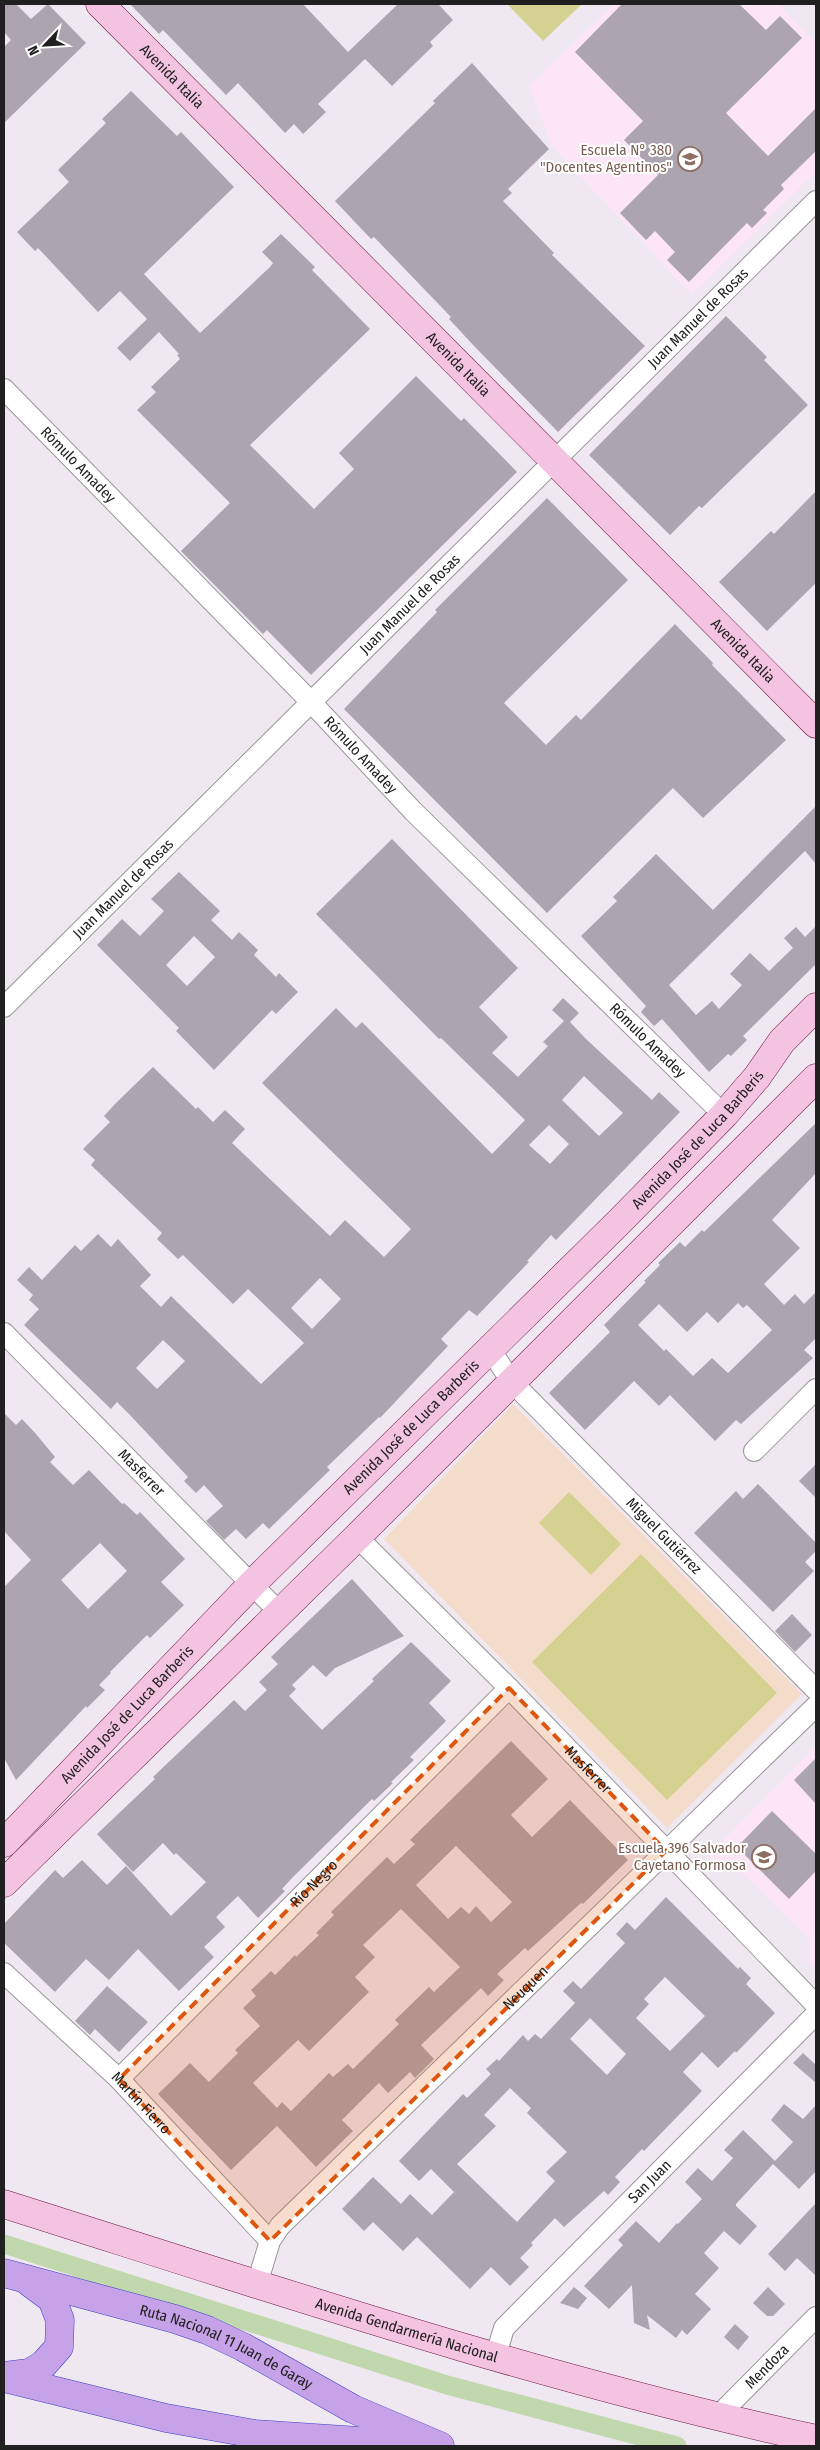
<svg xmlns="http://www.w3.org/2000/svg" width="820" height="2450" viewBox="0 0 820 2450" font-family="'Fira Sans Condensed',sans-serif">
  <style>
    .education { fill: #fce5f4 }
    .park { fill: #f4dccb }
    .pitch { fill: #d5d190 }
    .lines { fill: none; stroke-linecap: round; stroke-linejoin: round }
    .canal { stroke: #c1d8ae; stroke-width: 19 }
    .building { fill: #aca4ae; fill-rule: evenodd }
    .minor-casing { stroke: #979797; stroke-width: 22 }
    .secondary-casing { stroke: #6d1245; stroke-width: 29 }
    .trunk-casing { stroke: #3c3ec7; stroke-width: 29 }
    .minor { stroke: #fff; stroke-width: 20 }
    .secondary { stroke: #f3c3e1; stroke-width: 28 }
    .trunk { stroke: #c6a2e8; stroke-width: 28 }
    .marked { fill: #de560d; fill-opacity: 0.2; stroke: #de560d; stroke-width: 4; stroke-dasharray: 10 6; stroke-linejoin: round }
    .labels { text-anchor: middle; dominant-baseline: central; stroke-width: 4; stroke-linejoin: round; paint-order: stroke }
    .street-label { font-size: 15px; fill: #202020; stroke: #fff }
    .education-label { font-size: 15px; fill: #785e54; stroke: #fff; text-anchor: end }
  </style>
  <rect width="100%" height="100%" fill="#f0e8f0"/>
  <!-- education -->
  <g class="education">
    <path d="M614,4H778L816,43V172L692,295L552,146L529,86Z"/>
    <path d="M816,1746V1969L810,1963L809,1939L743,1873L721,1870L710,1862L712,1852Z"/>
  </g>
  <!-- park -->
  <path class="park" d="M513,1404L802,1694L667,1828L384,1539Z"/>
  <!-- pitch -->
  <g class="pitch">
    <path d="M507,4H582L543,41Z"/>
    <path d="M569,1492L621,1544L591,1575L539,1523Z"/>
    <path d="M641,1554L777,1693L667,1800L532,1662Z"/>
  </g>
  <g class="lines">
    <!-- canal -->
    <path class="canal" d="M4,2244L447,2385L677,2446"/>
  </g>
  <!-- building -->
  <g class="building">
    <path d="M4,4H16L31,19L48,4L86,43L4,123V47L11,40L4,32Z"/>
    <path d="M130,4H303L348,52L398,4H438L453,20L430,42L433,46L392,86L365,59L318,104L326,112L303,134L294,124L285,133L238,83L226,95L163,30L159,34Z"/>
    <path d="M622,4H739L766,30L780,16L802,38L726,113L768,156L816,108V151L781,185L784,189L763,210L767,213L752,228L747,223L689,282L667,260L675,252L655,231L646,240L620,213L658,175L624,140L643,121L575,52Z"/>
    <path d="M472,63L549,149L508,189L512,193L503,201L554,253L552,255L645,346L558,432L475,347L449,319L451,317L374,237L371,239L335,201L435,103L433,101Z"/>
    <path d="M131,91L177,136L181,132L234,187L144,274L200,333L270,267L273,263L262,252L281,234L315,267L312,270L370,329L250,445L314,509L354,469L339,453L416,376L461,421L464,418L517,472L311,675L267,630L263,634L181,551L230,503L137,410L156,392L151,387L180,359L177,355L179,354L159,332L130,361L117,348L147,319L120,291L98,312L38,248L35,251L17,232L69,182L58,170L106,123L102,119Z"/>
    <path d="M726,316L767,357L764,360L808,405L702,508L699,506L670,535L589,455Z"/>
    <path d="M816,491V583L767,631L719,582L771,531L774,534Z"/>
    <path d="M547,498L628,580L504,703L546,745L576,715L581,720L675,624L713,663L712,665L786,740L703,818L673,788L547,913L344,709L437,612L435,610Z"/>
    <path d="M816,806V864L805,851L669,985L696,1015L712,1001L719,1009L742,985L730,974L750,953L769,971L793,948L784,938L796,927L805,937L816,926V964L743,1036L747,1040L731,1056L728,1054L709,1072L662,1019L654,1026L641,1012L646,1006L581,936L617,901L613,897L656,854L713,910Z"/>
    <path d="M392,839L518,968L479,1007L508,1037L492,1053L518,1077L548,1046L543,1042L564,1021L552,1010L563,998L579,1013L570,1022L586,1039L652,1100L659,1092L680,1112L556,1240L551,1235L527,1261L529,1262L477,1316L469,1310L441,1339L448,1346L380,1418L379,1417L327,1467L330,1470L269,1529L263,1523L246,1539L236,1529L224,1540L206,1521L223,1506L204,1485L196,1493L184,1481L188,1477L130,1415L117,1402L111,1409L24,1325L39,1309L29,1300L33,1295L17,1280L29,1267L42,1280L75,1245L81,1251L98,1234L111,1247L118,1239L151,1275L140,1286L161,1307L171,1296L261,1384L304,1343L248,1289L233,1304L183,1255L178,1259L157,1239L162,1233L91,1165L95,1160L83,1149L110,1122L104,1116L115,1104L153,1067L196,1109L198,1107L213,1122L225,1110L245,1129L232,1143L330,1236L345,1220L384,1257L411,1229L262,1083L336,1008L356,1028L362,1022L492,1154L525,1120L441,1038L439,1039L316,914ZM584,1076L623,1113L599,1136L562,1100ZM549,1125L569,1144L550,1164L529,1145ZM320,1278L341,1299L312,1329L291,1308ZM163,1340L185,1361L157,1389L136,1368Z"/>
    <path d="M179,872L220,911L211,920L232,940L239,932L258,950L254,955L276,977L279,973L298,992L276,1014L272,1010L214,1070L176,1031L179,1028L97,945L122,919L140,936L164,911L151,899ZM194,936L215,957L187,986L166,965Z"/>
    <path d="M816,1123V1173L772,1220L800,1248L764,1284L784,1305L795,1294L804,1304L816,1292V1338L804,1350L813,1358L741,1424L736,1420L715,1441L670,1395L659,1406L634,1381L585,1430L549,1393L610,1332L604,1325L646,1282L644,1281L660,1265L658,1263L680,1242L685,1247L702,1230L704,1232ZM738,1303L743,1308L747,1305L772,1330L728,1373L712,1358L693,1376L666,1349L664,1351L638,1325L659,1304L687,1332L707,1312L718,1323Z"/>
    <path d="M4,1413L16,1425L22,1419L36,1434L55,1457L50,1462L73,1485L89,1470L122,1504L124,1503L137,1515L140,1512L185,1559L161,1582L184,1605L150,1638L147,1635L110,1672L111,1673L99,1685L105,1690L87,1708L86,1706L16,1780L4,1758V1587L31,1560L4,1531ZM100,1543L127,1571L88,1609L61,1580Z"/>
    <path d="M816,1464V1498L799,1481Z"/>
    <path d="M758,1484L816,1543V1551L805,1562L814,1571L773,1612L694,1533L736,1491L743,1499Z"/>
    <path d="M352,1579L404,1636L335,1668L326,1677L313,1665L292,1685L296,1689L289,1696L322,1730L374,1681L372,1679L411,1642L451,1681L429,1703L446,1721L410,1757L414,1760L391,1782L393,1783L374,1801L372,1799L293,1877L282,1889L285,1891L258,1918L238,1896L216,1917L225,1927L204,1947L214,1957L179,1991L138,1949L109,1980L86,1959L55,1992L4,1943V1924L55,1870L63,1878L82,1860L107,1885L126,1866L171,1916L206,1882L176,1853L174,1855L163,1843L133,1872L97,1834L155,1779L153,1777L234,1700L245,1711L267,1690L259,1682L278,1664L271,1657Z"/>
    <path d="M792,1614L812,1635L795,1652L775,1631Z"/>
    <path d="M511,1741L548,1779L511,1815L532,1837L570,1800L628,1860L583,1904L581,1903L528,1951L525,1948L497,1974L504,1980L488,1996L481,1988L421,2045L434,2059L415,2078L410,2072L388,2093L379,2083L342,2120L353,2131L316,2167L277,2126L231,2170L158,2094L190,2063L209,2082L238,2053L235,2050L260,2026L243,2008L256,1996L251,1990L271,1971L275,1975L295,1955L296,1957L319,1935L316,1933L334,1915L331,1912L387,1857L394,1864L415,1844L410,1840ZM456,1846L512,1902L491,1922L476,1906L469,1914L461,1907L448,1919L416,1885ZM401,1909L460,1967L434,1992L429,1987L395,2020L399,2024L353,2069L348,2064L333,2077L329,2073L291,2111L282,2102L277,2108L253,2083L298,2040L309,2051L369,1992L355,1977L375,1957L363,1945Z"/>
    <path d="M816,1758V1804L794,1780Z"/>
    <path d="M772,1811L816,1854V1871L789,1899L737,1847Z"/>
    <path d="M666,1897L738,1969L740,1967L751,1978L746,1984L775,2013L736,2053L735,2051L718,2068L702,2052L683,2072L702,2091L644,2151L642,2149L615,2177L620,2182L608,2195L604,2191L564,2227L555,2218L531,2243L533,2245L520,2258L529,2267L510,2286L491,2267L470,2289L417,2237L403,2251L373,2222L364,2231L342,2209L373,2177L401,2204L410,2194L432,2215L454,2192L431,2169L419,2181L399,2161L463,2094L467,2098L491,2074L486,2069L497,2059L499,2061L523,2035L528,2041L535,2034L541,2039L575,2003L563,1991L573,1981L581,1989L625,1943L616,1934L627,1922L635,1930ZM665,1977L705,2016L670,2051L636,2018L649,2004L644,1999ZM590,2018L626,2054L607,2075L570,2039ZM510,2088L531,2108L527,2113L567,2152L546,2172L555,2181L517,2222L457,2164L496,2126L484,2115Z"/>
    <path d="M107,1986L148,2022L119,2052L95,2029L90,2035L75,2021Z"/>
    <path d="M803,2053L816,2065V2083L793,2063Z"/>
    <path d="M784,2104L803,2119L816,2105V2171L799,2189L773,2164L736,2204V2206L757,2226L740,2245L724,2231L704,2253L719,2268L695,2294L711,2309L687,2335L682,2330L676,2338L647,2315L650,2330L634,2323L632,2285L609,2309L584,2286L623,2245L618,2240L636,2221L659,2243L677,2223L678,2224L702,2199L685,2182L698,2168L712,2181L733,2158L724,2150L743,2130L775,2161L793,2142L771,2120Z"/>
    <path d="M816,2203V2276L797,2258L785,2271L768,2254Z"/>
    <path d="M574,2287L587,2298L578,2309L560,2303Z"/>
    <path d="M768,2287L785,2304L773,2316H767L753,2303Z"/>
    <path d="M735,2324L749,2337L738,2350L724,2337Z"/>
  </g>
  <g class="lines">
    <defs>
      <g id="minor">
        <path id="s1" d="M4,389L311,702L413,811L724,1115"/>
        <path id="s2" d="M4,1007L816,201"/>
        <path id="s3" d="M4,1333L280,1613"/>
        <path id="s4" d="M490,1349L511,1381L816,1690"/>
        <path d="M754,1451L816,1389"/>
        <path id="s5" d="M357,1537L509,1688L816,2005"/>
        <path id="s6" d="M4,1973L119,2079L270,2241"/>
        <path id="s7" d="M119,2079L509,1688"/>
        <path id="s8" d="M257,2284L270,2241L280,2226L816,1706"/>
        <path id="s9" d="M495,2358L504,2328L816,2014"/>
        <path id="s10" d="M717,2417L816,2317"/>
      </g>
      <g id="secondary">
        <path id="s11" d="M100,4L816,724"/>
        <path id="s12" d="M4,1843L252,1584L620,1221L724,1115L757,1077L782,1041L816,1007"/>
        <path d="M4,1883L357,1537L816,1078"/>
        <path id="s13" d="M4,2204C273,2289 540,2379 816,2439"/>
      </g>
      <g id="trunk">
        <path id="s14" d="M4,2273L175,2319L207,2330L243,2347L353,2409L440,2446"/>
        <path d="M4,2376L29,2373L43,2365L59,2347L60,2320L52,2299L29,2282"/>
        <path d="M4,2378L166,2418L255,2434L418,2445"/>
      </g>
    </defs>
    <!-- minor casing -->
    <use href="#minor" class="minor-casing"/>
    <!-- secondary casing -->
    <use href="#secondary" class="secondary-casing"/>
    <!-- trunk casing -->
    <use href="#trunk" class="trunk-casing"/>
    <!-- minor -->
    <use href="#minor" class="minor"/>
    <!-- secondary -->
    <use href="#secondary" class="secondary"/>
    <!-- trunk -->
    <use href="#trunk" class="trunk"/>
  </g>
  <!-- marked area -->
  <path class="marked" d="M509,1688L666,1851L270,2241L119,2079Z"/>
  <!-- icons -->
  <defs>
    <symbol id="school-ring" viewBox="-11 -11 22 22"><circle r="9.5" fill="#fff" stroke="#8d6e63" stroke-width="1.5"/><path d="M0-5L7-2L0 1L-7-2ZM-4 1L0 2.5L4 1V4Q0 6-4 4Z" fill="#8d6e63"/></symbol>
  </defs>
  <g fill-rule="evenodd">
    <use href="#school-ring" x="676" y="145" width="28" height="28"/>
    <use href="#school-ring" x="750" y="1843" width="28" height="28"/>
  </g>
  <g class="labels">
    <!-- street labels -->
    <g class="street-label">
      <text stroke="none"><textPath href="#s11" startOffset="102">Avenida Italia</textPath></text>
      <text stroke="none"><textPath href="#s2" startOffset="978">Juan Manuel de Rosas</textPath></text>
      <text stroke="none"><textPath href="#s11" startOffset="508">Avenida Italia</textPath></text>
      <text stroke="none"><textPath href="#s1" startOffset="106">Rómulo Amadey</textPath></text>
      <text stroke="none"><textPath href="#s2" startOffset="572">Juan Manuel de Rosas</textPath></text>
      <text stroke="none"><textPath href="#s11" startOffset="912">Avenida Italia</textPath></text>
      <text stroke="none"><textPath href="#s1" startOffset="511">Rómulo Amadey</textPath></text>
      <text stroke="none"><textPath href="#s2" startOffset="168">Juan Manuel de Rosas</textPath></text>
      <text stroke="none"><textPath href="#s1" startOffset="916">Rómulo Amadey</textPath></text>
      <text stroke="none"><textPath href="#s12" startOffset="988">Avenida José de Luca Barberis</textPath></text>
      <text stroke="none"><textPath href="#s12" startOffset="582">Avenida José de Luca Barberis</textPath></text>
      <text stroke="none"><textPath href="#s3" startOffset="196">Masferrer</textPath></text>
      <text stroke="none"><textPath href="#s4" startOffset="256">Miguel Gutiérrez</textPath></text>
      <text stroke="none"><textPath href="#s12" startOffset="178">Avenida José de Luca Barberis</textPath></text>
      <text stroke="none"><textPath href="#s5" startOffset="328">Masferrer</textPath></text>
      <text stroke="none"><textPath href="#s7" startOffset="276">Río Negro</textPath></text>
      <text stroke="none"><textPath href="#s8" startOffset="405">Neuquen</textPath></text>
      <text stroke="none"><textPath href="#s6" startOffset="189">Martín Fierro</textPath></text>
      <text stroke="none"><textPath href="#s9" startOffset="238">San Juan</textPath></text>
      <text stroke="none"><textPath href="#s13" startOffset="422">Avenida Gendarmería Nacional</textPath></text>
      <text stroke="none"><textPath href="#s14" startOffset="235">Ruta Nacional 11 Juan de Garay</textPath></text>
      <text stroke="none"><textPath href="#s10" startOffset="71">Mendoza</textPath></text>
    </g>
    <!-- education labels -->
    <g class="education-label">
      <text x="672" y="150">Escuela N° 380<tspan x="672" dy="17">"Docentes Agentinos"</tspan></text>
      <text x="746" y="1848">Escuela 396 Salvador<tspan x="746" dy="17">Cayetano Formosa</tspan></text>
    </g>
  </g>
  <!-- border -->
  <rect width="820" height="2450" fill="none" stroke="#202020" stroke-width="10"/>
  <!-- north arrow -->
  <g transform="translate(45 45) rotate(245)" stroke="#ffffff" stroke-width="4" paint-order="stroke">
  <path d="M0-4L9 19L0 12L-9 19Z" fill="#202020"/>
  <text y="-8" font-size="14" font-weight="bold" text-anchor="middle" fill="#202020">N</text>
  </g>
</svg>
